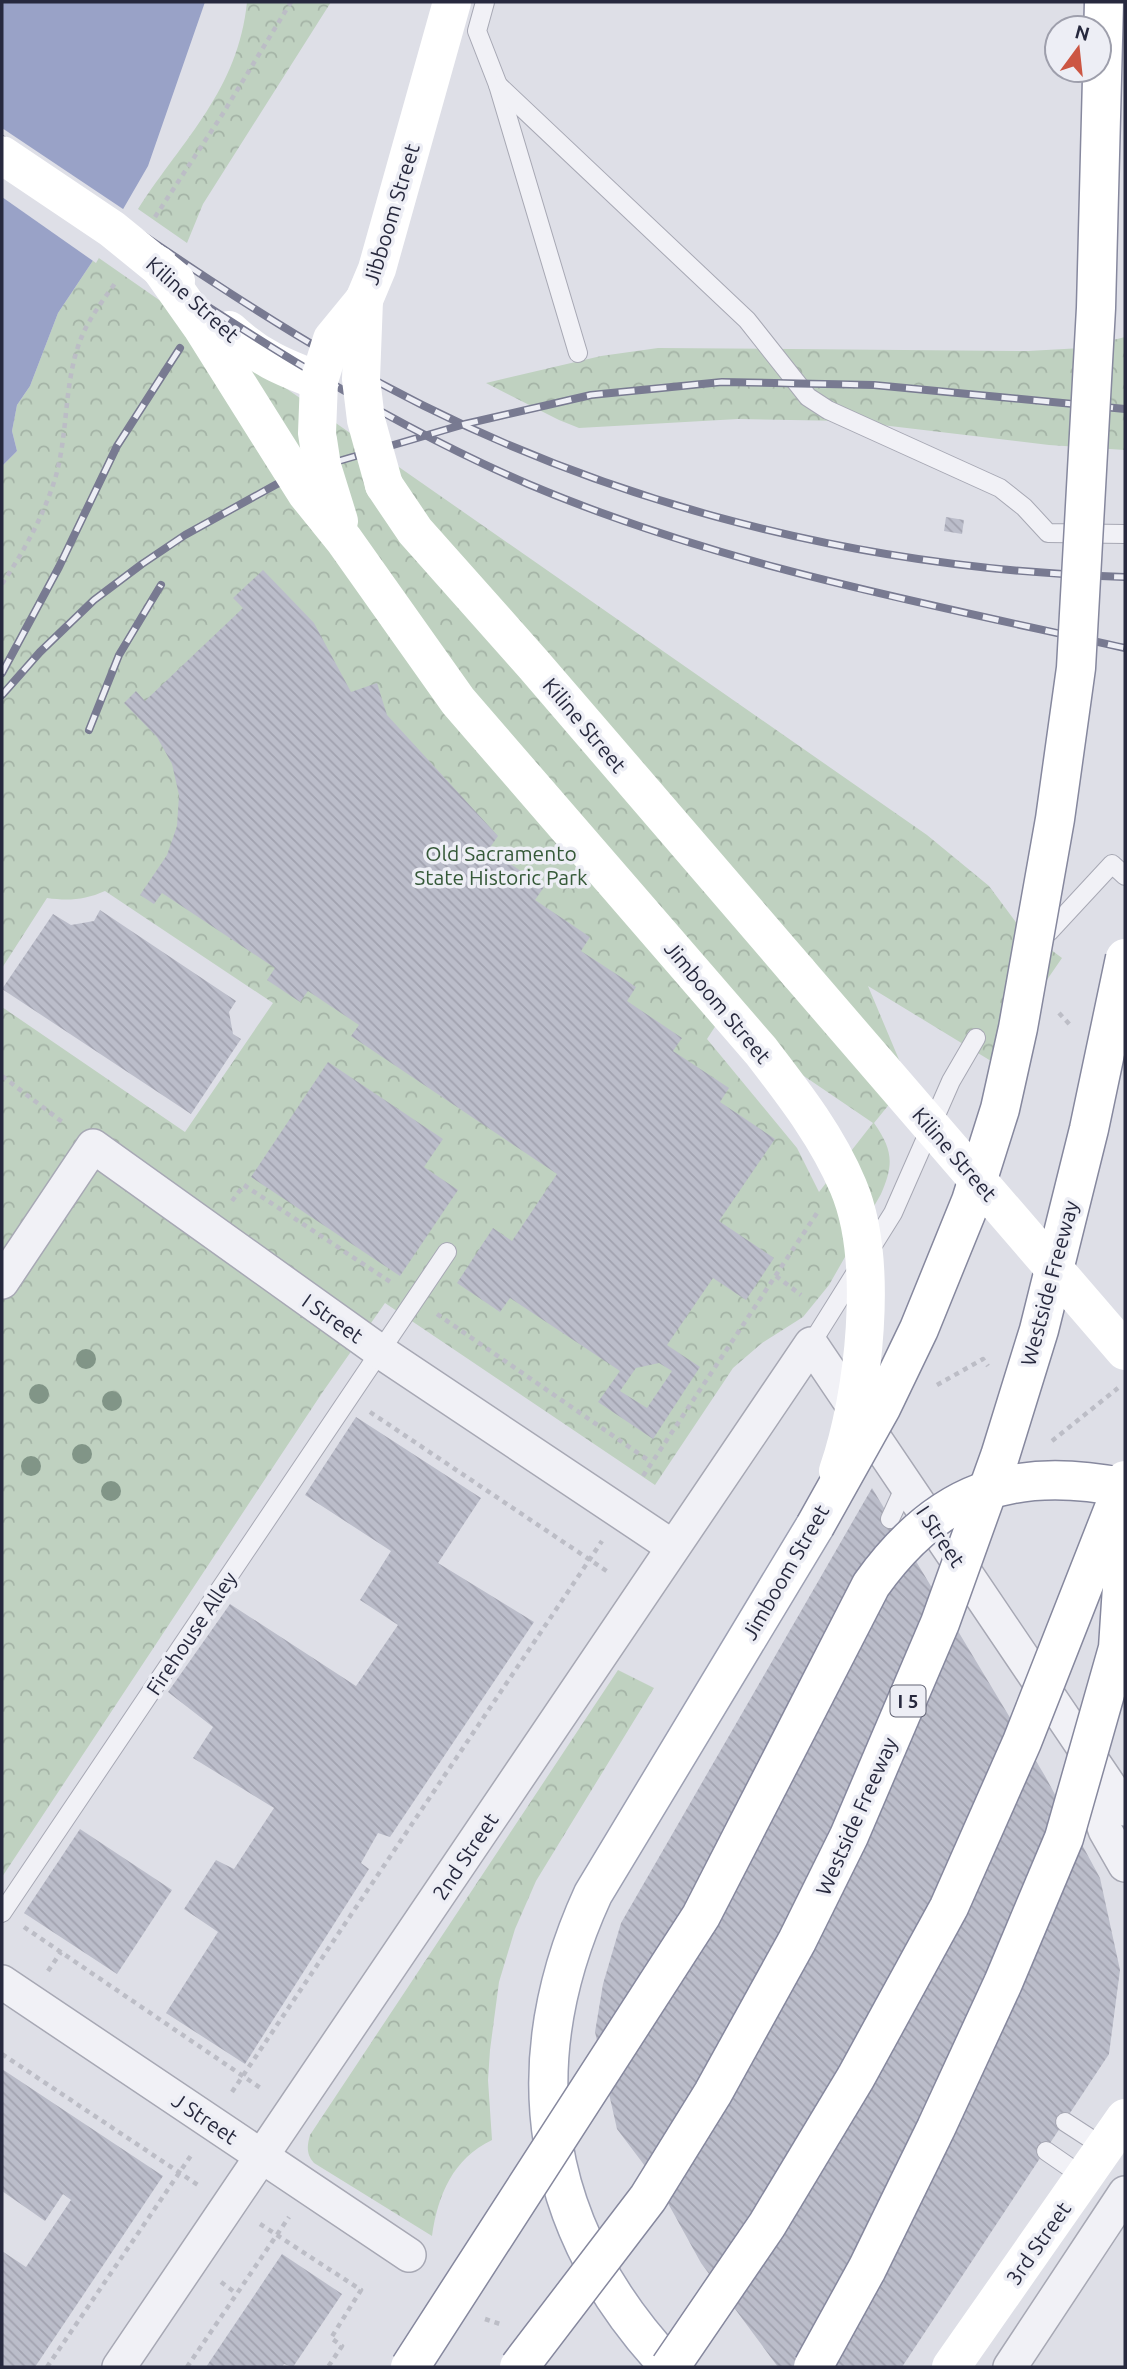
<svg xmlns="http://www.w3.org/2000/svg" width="1127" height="2369" viewBox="0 0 1127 2369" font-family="Ubuntu,sans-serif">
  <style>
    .park { fill: url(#park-crowns); fill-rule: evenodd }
    .water { fill: #99a2c7 }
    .pier { fill: #dedfe7 }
    .building { fill: url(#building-back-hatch); fill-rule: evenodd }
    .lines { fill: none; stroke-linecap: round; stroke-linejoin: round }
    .lane-casing { stroke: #a7a8b4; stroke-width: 20 }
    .street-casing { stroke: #a7a8b4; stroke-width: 36 }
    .primary-casing { stroke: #9da0b3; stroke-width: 41 }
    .path { stroke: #bcbdc6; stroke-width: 4.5; stroke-dasharray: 5 5; stroke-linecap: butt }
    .lane { stroke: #f1f1f6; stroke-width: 18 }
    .street { stroke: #f1f1f6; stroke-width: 33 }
    .secondary { stroke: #fff; stroke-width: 38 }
    .primary { stroke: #fff; stroke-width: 38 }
    .rail-casing { stroke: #787a91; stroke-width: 8 }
    .rail { stroke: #edeef5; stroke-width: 5; stroke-dasharray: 16; stroke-linecap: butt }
    .highway-bridge-casing { stroke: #86889e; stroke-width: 41; stroke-linecap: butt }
    .secondary-bridge { stroke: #fff; stroke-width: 38 }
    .highway-bridge { stroke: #fff; stroke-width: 38 }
    .tree { fill: #819587 }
    .labels { text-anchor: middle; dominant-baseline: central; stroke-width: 7; stroke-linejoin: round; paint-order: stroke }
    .shield { fill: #edeef5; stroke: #626475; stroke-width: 2 }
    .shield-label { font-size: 19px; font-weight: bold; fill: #27293e }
    .street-label { font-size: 21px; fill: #27293e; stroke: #edeef5 }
    .park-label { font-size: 21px; fill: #355938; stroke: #edeef5 }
  </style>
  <defs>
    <pattern id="park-crowns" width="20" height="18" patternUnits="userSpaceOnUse" patternTransform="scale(1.75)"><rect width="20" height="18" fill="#bfd1c0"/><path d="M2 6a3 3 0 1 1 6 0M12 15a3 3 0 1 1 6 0" fill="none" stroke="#a4b3a6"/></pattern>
    <pattern id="building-back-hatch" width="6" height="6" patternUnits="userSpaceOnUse" patternTransform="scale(1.75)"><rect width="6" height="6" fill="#bbbdca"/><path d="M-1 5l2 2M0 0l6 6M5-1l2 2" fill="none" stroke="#a1a2af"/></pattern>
  </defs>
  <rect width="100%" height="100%" fill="#dedfe7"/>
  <!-- park -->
  <g class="park">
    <path d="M247,2H331L203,204L187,243L138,209C184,138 238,90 247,2Z"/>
    <path d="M96,256L927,835L989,886L1018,925L1062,958L991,1061L868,986L908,1081L874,1123C893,1150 894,1164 881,1194L829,1285L803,1317L762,1343L733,1368L655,1485L385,1303L322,1393L2,1877V1007L185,1132L273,1003L105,891C85,900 68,901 47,898L2,968V466L17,451L12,431L17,405L30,386L58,313ZM720,1019L873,1123L819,1192L797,1148L707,1039Z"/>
    <path d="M1125,337V450L1049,445L848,421L738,419L579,428L559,420L486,383L601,356L658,348L1028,351L1082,348Z"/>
    <path d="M618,1670L654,1688L536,1881L515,1929L499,1982L490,2050L488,2080L492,2140C453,2159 438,2194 432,2236L314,2163C306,2154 307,2146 310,2135Z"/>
  </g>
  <!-- water -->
  <path class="water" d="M2,2H205L148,166L96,256L58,313L30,386L17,405L12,431L17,451L2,466Z"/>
  <!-- pier -->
  <path class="pier" d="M2,128L126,211L96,263L2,197Z"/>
  <!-- building -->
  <g class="building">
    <path d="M946,517L964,520L962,534L944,531Z"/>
    <path d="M263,570L314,623L351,692L377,683L387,715L498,836L489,849L544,887L535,900L590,937L581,951L636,987L627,1001L682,1038L673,1051L729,1088L720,1102L775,1139L719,1221L774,1258L746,1300L713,1278L667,1345L700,1367L653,1439L598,1402L620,1371L510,1298L500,1312L457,1283L493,1228L512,1241L557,1174L351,1036L359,1025L308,991L300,1002L267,980L275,968L162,893L154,904L140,895L167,855L177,826L179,795L172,764L157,737L124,703L136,691L145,701L243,608L233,598ZM659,1363L672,1371L647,1408L620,1391L636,1368Z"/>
    <path d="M100,910L236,1001L229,1012L233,1034L241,1039L191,1114L2,989L53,914L71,925L94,921Z"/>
    <path d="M328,1062L443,1139L424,1167L458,1190L400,1276L251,1177Z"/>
    <path d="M356,1417L481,1498L438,1563L534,1622L390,1837L378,1833L361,1863L369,1869L245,2064L166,2013L218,1932L184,1909L216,1860L234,1869L274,1808L193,1758L213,1727L168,1692L230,1604L356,1686L398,1625L360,1600L391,1551L305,1495Z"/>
    <path d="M872,1488L1045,1776L1100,1878L1120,1970L1109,2054L902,2367H778L701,2263L654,2178L617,2129L595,2032L603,1984L621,1923Z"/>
    <path d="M80,1829L172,1890L117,1974L24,1913Z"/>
    <path d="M2,2069L163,2176L35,2367H2V2251L26,2267L71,2200L63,2194L45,2221L2,2191Z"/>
    <path d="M282,2254L342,2294L293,2367L284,2364L282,2367H206Z"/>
  </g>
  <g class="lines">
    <defs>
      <g id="lane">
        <path d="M485,2L477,31L498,85L578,353"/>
        <path d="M498,85L747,320L808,397L828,410L1000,488L1024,507L1048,533L1125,534"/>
        <path d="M1049,932L1112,864L1125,876"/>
        <path d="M811,1344L893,1213L951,1081L976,1038"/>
        <path d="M890,1519L906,1484"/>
        <path d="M2,1913L447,1252"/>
        <path d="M1065,2122L1105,2148"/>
        <path d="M1046,2151L1085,2178"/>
      </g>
      <g id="street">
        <path d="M2,1282L93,1146L381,1352L673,1547"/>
        <path d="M1085,1771L1105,1830L1125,1865"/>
        <path d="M2,1982L409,2255"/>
        <path d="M119,2367L811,1344L1125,1809"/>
        <path d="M1010,2367L1125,2193"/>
      </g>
      <path id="primary" d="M670,2367C540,2229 514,2066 593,1894L815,1526"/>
    </defs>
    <!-- lane casing -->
    <use href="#lane" class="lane-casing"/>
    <!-- street casing -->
    <use href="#street" class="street-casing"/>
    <!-- primary casing -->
    <use href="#primary" class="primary-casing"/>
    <!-- path -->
    <g class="path">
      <path d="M155,217L222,115L291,2"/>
      <path d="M2,584C24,551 43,517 55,479C69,432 63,381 82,336C90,317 104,299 116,282"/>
      <path d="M1059,1013L1072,1027"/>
      <path d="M2,1076L65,1124"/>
      <path d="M232,1201L244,1185L392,1283"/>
      <path d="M776,1276L801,1295"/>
      <path d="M437,1314L651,1462"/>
      <path d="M937,1385L983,1359L988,1366"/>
      <path d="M370,1412L608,1572"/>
      <path d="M1052,1441L1118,1388"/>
      <path d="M643,1476L817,1213"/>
      <path d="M24,1927L262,2089"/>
      <path d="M48,1971L61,1952"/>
      <path d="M2,2054L198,2185"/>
      <path d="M232,2092L602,1541"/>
      <path d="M260,2224L361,2290L331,2338L342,2346L328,2367"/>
      <path d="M221,2282L237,2294"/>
      <path d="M485,2319L503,2325"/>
      <path d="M47,2367L192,2154"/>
      <path d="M187,2367L289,2217"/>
    </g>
    <!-- lane -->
    <use href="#lane" class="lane"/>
    <!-- street -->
    <use href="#street" class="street"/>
    <!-- secondary -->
    <g class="secondary">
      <path d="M364,300L377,269L452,2"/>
      <path d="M229,330C258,357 282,367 319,381"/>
      <path d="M384,485L415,531L534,665L798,972"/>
      <path d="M951,2367L1125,2118"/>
    </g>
    <!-- primary -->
    <use href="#primary" class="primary"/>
    <defs>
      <g id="rail">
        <path d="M2,139C112,213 221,292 337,359C576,498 850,569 1125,577"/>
        <path d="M2,170C172,283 340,403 528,484C719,565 924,603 1125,648"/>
        <path d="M2,673L59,567L117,446L180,348"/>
        <path d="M2,695L40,652L94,600L142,564L185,535L277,484L325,465L465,424L591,395L722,382L874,385L1125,409"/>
        <path d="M89,730L119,655L161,585"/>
      </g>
    </defs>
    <!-- rail casing -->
    <use href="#rail" class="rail-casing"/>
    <!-- rail -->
    <use href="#rail" class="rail"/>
    <defs>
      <g id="highway-bridge">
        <path d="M815,1526L881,1408L919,1329L971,1201L1000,1109L1018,1028L1055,819L1076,668L1096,308L1104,2"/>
        <path d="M410,2367L701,1916L871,1585C938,1491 1013,1465 1125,1488"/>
        <path d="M519,2367L648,2198L713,2093L797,1941L849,1836L940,1623L1000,1456L1039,1330L1089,1129L1125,958"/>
        <path d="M670,2367L767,2225L856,2077L949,1907L1022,1742L1125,1480"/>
        <path d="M813,2367L867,2269L936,2128L1003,1983L1064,1838L1118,1648L1125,1541"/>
      </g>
    </defs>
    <!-- highway-bridge casing -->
    <use href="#highway-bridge" class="highway-bridge-casing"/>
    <!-- secondary-bridge -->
    <g class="secondary-bridge">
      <path d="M2,155L112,229L176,281"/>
      <path d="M158,265L201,326L306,493L344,540L458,701L761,1051C794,1094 827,1136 848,1186C880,1261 864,1395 838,1471"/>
      <path d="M364,300L361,379L366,420L384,485"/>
      <path d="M339,521L322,466L317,433L319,381L332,339L364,300"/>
      <path d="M798,972L1125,1351"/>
    </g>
    <!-- highway-bridge -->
    <use href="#highway-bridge" class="highway-bridge"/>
  </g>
  <!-- trees -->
  <g class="tree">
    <circle cx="86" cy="1359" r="10"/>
    <circle cx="39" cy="1394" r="10"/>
    <circle cx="112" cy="1401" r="10"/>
    <circle cx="82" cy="1454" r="10"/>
    <circle cx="31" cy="1466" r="10"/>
    <circle cx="111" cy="1491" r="10"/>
  </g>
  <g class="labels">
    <!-- shield labels -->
    <rect class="shield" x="890.5" y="1685.5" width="35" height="31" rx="5"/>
    <g class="shield-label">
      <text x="908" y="1701">I 5</text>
    </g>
    <!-- street labels -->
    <g class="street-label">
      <text transform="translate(391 214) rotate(-73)">Jibboom Street</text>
      <text transform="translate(193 299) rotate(42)">Kiline Street</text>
      <text transform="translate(585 725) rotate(50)">Kiline Street</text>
      <text transform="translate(718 1002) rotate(50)">Jimboom Street</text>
      <text transform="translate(955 1154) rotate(49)">Kiline Street</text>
      <text transform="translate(1049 1283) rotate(-75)">Westside Freeway</text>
      <text transform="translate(333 1318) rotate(35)">I Street</text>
      <text transform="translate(941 1536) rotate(56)">I Street</text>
      <text transform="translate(785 1572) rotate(-60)">Jimboom Street</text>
      <text transform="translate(191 1633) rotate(-56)">Firehouse Alley</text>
      <text transform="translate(856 1816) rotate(-66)">Westside Freeway</text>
      <text transform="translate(465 1856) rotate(-56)">2nd Street</text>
      <text transform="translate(205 2118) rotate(34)">J Street</text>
      <text transform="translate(1038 2243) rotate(-55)">3rd Street</text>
    </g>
    <!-- park labels -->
    <g class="park-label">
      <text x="501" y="853">Old Sacramento<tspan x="501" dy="24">State Historic Park</tspan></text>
    </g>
  </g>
  <!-- border -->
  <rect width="1127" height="2369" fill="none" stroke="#27293e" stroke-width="7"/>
  <!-- north arrow -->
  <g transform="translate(1078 49) rotate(15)"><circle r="33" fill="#edeef5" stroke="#9e9fac" stroke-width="2"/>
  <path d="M0-5L12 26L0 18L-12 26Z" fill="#cc5643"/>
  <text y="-10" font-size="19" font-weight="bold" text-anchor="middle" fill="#27293e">N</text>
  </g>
</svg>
